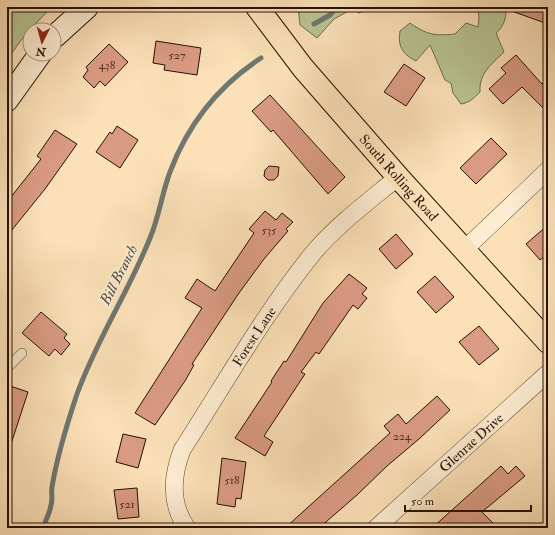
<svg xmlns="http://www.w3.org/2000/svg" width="555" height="535" viewBox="0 0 555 535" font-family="'IM FELL Double Pica',serif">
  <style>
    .green { fill: #b9c493; stroke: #6f6a4c }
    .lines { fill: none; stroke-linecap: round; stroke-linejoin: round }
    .stream { stroke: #6f7770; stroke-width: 5 }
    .building { fill: #da9b83; stroke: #251006 }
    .lane-casing { stroke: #5b4432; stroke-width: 10 }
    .street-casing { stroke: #5b4432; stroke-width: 18 }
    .secondary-casing { stroke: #251006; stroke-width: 24 }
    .primary-casing { stroke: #251006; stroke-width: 24 }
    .lane { stroke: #fdecd1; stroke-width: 9 }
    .street { stroke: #fdecd1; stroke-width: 17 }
    .secondary { stroke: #fdecd1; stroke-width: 22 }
    .primary { stroke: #fce1b8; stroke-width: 22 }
    .labels { text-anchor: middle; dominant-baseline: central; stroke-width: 3.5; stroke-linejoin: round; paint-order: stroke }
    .number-label { font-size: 12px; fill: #523325 }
    .street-label { font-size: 14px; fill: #251006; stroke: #fdecd1 }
    .water-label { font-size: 15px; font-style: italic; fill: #504c44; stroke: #fdecd1 }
  </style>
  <rect width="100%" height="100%" fill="#fce1b8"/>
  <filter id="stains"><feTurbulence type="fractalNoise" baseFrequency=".005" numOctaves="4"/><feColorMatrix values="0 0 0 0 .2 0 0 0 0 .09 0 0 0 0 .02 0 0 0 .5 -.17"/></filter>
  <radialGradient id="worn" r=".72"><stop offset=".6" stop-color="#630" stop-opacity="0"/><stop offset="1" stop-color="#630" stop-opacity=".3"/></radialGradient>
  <!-- green -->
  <g class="green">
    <path d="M7,7H52L27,32L7,60Z"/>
    <path d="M298,7H372L359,13L352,9L334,19L317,38L300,25Z"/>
    <path d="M478,7H505C508,16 503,28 496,33L504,52C491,65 479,73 480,92C474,98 469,103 461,104L453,93L451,83L445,80L430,45L416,61C401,53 398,46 400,31L410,23C427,35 435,36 455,34L466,23L478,27L479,18Z"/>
  </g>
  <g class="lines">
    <!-- stream -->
    <g class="stream">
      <path d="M314,24L330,15L337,7"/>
      <path d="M43,528C45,521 50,513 51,505C53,500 51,493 52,487C57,456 67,424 77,394C97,339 129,291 150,238C159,217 162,193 170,172C188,124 218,86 261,58"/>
    </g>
  </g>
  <!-- building -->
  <g class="building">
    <path d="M506,7H548V14L545,23L506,9Z"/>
    <path d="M156,41L201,48L197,75L164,70L165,65L153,63Z"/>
    <path d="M109,44L128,62L105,86L100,81L94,88L83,77L88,70L86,67Z"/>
    <path d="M516,55L542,84L548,77V113L522,87L503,104L489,89L506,73L501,68Z"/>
    <path d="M404,64L425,78L406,106L384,92Z"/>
    <path d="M270,95L345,177L328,194L273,130L271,132L252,111Z"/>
    <path d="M117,126L138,140L120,168L96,152L110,132L112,134Z"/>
    <path d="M55,130L77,144L45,189L7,236V202L41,159L37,156Z"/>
    <path d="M491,138L507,154L476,184L460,168Z"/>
    <path d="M269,166L279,167L278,176L274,180H268L264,176L265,170Z"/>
    <path d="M265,211L276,220L282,213L293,222L286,229L288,231L264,259L239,293L192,364L194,365L185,381L155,425L135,413L202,308L185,298L197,279L215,291L254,233L249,229Z"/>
    <path d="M548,225V254L540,260L526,244Z"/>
    <path d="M396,234L413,254L396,269L379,249Z"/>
    <path d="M349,274L367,288L362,294L367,298L358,309L353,305L319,354L316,352L301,372L305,374L264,436L273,442L265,456L235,438L272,382L271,381L284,361L286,362L323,303Z"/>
    <path d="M435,276L454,297L436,313L417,292Z"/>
    <path d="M41,312L67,334L64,338L70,344L61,355L55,349L49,356L22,333Z"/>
    <path d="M479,326L499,349L479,365L459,342Z"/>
    <path d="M7,385L28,392L10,447L7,446Z"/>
    <path d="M437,396L450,410L419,439L387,466L357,495L319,528H285L390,433L384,426L398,414L406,424Z"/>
    <path d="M123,434L146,439L138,468L116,462Z"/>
    <path d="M222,458L246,462L241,499L236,498L235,507L217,504Z"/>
    <path d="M501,466L508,474L516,466L525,476L482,512L498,528H432Z"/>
    <path d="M137,488L139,517L118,519L114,490Z"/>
  </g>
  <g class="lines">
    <defs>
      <path id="lane" d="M7,368L22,353"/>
      <g id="street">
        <path d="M465,249L548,170"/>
        <path id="s1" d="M187,528C170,504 172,476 182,450C224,385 265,312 314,252C338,224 369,201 398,177"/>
        <path id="s2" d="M376,528L548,373"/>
      </g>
      <g id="secondary">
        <path d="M54,37L87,7"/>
        <path d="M7,100L40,54"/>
      </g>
      <g id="primary">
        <path id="s3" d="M257,7L303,68L398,177L548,342"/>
      </g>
    </defs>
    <!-- lane casing -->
    <use href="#lane" class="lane-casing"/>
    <!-- street casing -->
    <use href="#street" class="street-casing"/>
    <!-- secondary casing -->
    <use href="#secondary" class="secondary-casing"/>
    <!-- primary casing -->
    <use href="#primary" class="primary-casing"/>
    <!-- lane -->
    <use href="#lane" class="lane"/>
    <!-- street -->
    <use href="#street" class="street"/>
    <!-- secondary -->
    <use href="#secondary" class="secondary"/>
    <!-- primary -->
    <use href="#primary" class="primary"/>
  </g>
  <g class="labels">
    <!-- number labels -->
    <g class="number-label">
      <text x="177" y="55">527</text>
      <text x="107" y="65">438</text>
      <text x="269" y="230">535</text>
      <text x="402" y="436">224</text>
      <text x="232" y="480">518</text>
      <text x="127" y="504">521</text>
    </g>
    <!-- street labels -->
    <g class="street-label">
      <text stroke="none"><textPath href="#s3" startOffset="222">South Rolling Road</textPath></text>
      <text stroke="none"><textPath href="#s1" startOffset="216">Forest Lane</textPath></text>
      <text stroke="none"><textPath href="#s2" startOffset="128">Glenrae Drive</textPath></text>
    </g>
    <!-- water labels -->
    <g class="water-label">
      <text transform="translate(119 275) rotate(-63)">Bill Branch</text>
    </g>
  </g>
  <!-- margin -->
  <rect width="555" height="535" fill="none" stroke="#fce1b8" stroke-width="24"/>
  <rect x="8" y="8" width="539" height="519" fill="none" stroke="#251006" stroke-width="2"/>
  <rect x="12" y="12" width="531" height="511" fill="none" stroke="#251006"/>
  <!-- north arrow -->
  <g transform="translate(42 42) rotate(186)"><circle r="19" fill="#fdecd1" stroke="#a79480"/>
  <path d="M0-3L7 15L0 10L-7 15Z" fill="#8f2418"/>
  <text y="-6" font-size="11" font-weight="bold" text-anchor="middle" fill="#251006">N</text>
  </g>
  <!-- scale -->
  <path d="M405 505v6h126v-6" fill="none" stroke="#251006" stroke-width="2"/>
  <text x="411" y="505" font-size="12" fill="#251006" stroke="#fdecd1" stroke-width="3" paint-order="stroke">50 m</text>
  <rect width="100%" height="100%" filter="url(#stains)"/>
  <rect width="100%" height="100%" fill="url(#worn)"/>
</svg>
